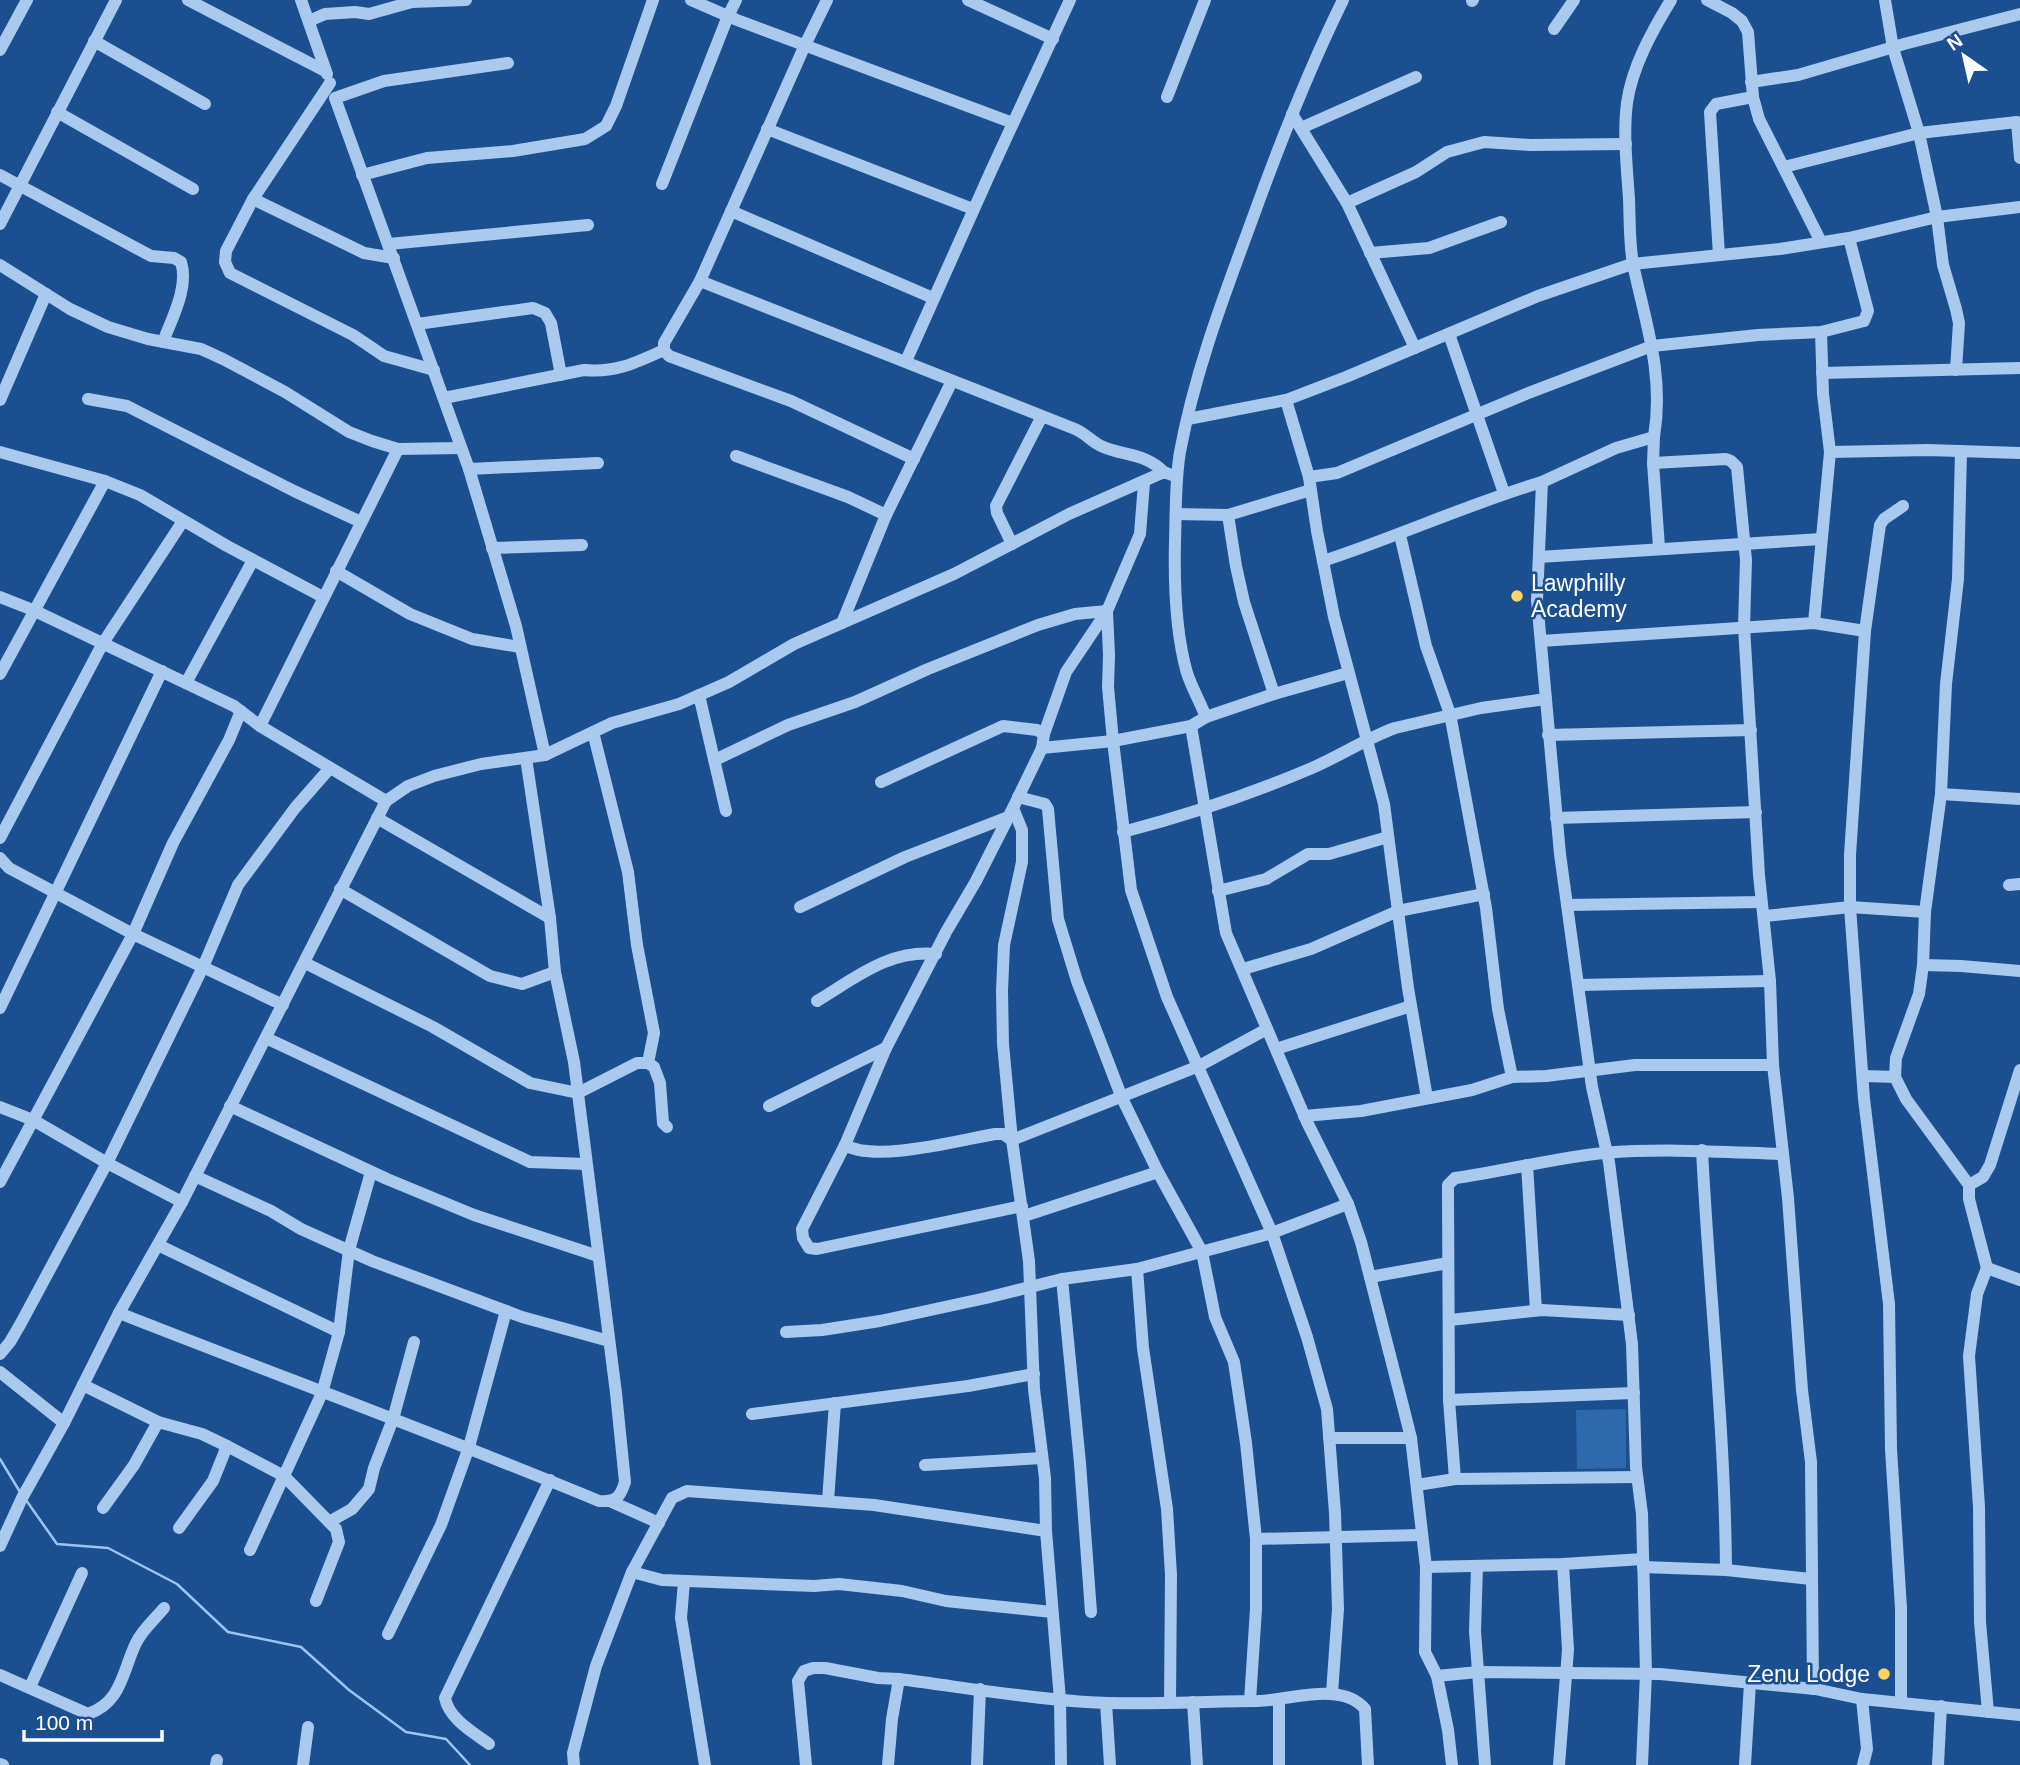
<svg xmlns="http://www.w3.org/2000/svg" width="2020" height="1765" viewBox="0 0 2020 1765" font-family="Arial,sans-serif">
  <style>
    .green { fill: #2e69ad }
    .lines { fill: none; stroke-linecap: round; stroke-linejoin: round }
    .stream { stroke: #9cc4f0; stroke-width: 2.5 }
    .minor { stroke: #a9c9ee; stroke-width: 12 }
    .poi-dot { fill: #ffd166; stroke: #1b4f8f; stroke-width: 2.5 }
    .labels { text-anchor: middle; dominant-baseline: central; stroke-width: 5; stroke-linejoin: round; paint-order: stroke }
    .poi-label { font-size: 23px; fill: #fff; stroke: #1b4f8f; text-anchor: start }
  </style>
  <rect width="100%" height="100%" fill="#1b4f8f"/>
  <!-- green -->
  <path class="green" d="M1626,1409V1468L1577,1469L1576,1410Z"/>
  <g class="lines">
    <!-- stream -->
    <g class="stream">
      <path d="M0,1459L20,1492"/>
      <path d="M26,1500L57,1544L108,1548L177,1584L228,1632L301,1647L349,1690L406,1732L446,1739L470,1765"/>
    </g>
    <!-- minor -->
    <g class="minor">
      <path d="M188,0L325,71"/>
      <path d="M301,0L327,74"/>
      <path d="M691,0L737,20L1013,123"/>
      <path d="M827,0L805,45L700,281L664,343V350L669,356L791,401L914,459"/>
      <path d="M968,0L1053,39"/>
      <path d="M1707,0L1732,13L1742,21L1748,32L1753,97L1759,119L1821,242"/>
      <path d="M1885,0L1893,48L1919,133L1937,217L1943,265L1956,309L1959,323L1956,370"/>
      <path d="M1472,1L1473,0"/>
      <path d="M309,21L325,14L355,12L369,14L412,2L466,0"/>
      <path d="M1554,29L1574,0"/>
      <path d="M94,41L205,104"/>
      <path d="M0,50L27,0"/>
      <path d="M508,63L384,81L335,98L469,469L516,626L545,755"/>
      <path d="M1751,82L1798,75L1904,44L2020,14"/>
      <path d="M330,83L253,199L226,251L225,262L230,273L353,335L384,356L434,370"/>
      <path d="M1167,97L1205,0"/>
      <path d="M57,112L193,189"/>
      <path d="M1292,114L1347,203L1415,348"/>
      <path d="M1301,128L1416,77"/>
      <path d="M767,129L973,209"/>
      <path d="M1784,167L1919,133L2017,122L2020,158"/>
      <path d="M0,175L151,256L174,258L181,262C189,287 172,318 163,342"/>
      <path d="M362,175L427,158L513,151L585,139L606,126L616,106L653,0"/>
      <path d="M662,184L728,16L736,0"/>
      <path d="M253,199L364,253L394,258"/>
      <path d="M1347,203L1416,172L1447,152L1484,142L1530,145L1626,144"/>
      <path d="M731,211L933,298"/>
      <path d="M0,224L116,0"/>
      <path d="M389,244L588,225"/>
      <path d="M1370,253L1429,248L1501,222"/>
      <path d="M1719,255L1710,112L1716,104L1753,97"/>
      <path d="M0,265L70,309L108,327L148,339L201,349L223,359L285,392L349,432L372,441L398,449L461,448"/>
      <path d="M700,281C825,330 950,380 1075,429C1085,433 1092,442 1101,446C1126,457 1143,452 1164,472"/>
      <path d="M417,324L533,308L545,313L551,323L561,375"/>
      <path d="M1449,334L1504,493"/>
      <path d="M906,361L991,171L1070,0"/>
      <path d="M1822,373L2020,368"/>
      <path d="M444,398L584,370C616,373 635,363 664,350"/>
      <path d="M88,399L127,406L294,491L361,522"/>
      <path d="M0,400L46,294"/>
      <path d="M1286,400L1309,477L1317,531L1334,617L1384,804L1408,988L1427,1098"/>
      <path d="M1188,419L1286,400L1346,377L1538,296L1632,264L1780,249L1849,238L1937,217L2020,207"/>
      <path d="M1654,437L1653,463L1659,547"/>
      <path d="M0,452L105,481"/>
      <path d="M1830,452L1928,450L2020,453"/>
      <path d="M736,456L848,497L886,515"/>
      <path d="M1653,463L1726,459L1731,461L1737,467L1746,560L1744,627L1759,875L1770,981L1773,1065L1788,1198L1802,1390L1811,1462L1813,1689"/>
      <path d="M469,469L598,463"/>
      <path d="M1309,477L1337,473L1526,394L1652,346L1758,335L1821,332L1864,321L1868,311L1849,238"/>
      <path d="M1176,514L1228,515"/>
      <path d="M1400,535L1426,646L1450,714L1486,908L1498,1009L1512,1077"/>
      <path d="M1012,544L997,513L996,506L1041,418"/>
      <path d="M492,548L582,545"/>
      <path d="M1539,557L1821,539"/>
      <path d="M1323,561C1397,537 1468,504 1542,482"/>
      <path d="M336,571L410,614L472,639L520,647"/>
      <path d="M0,597L33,610L234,706L260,726L386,801L408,786L434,776L481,764L545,755L612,723L679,704L729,682L794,644L954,574L1069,514L1164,472L1177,477"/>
      <path d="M842,623L886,515L952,381"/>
      <path d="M1814,623L1830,452L1823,394L1821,332"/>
      <path d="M1541,641L1814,623L1865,631"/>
      <path d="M0,674L105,481L140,495L227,546L323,597"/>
      <path d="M186,683L253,560"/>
      <path d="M1274,694L1244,602L1236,566L1228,515L1311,490"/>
      <path d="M699,695L726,811"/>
      <path d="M1206,717C1200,702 1192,688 1187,673C1175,631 1174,584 1175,542C1176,512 1175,481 1180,452C1195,371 1224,296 1252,220C1279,145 1308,71 1343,0"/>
      <path d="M260,726L398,449"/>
      <path d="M1191,726L1226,933L1307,1122L1348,1204L1361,1242L1402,1402L1411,1438L1426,1567L1425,1652L1437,1676L1448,1730L1452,1765"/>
      <path d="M593,732L628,872L637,945L654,1033L648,1063"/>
      <path d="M1548,735L1751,730"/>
      <path d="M1042,748L1113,741L1191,726L1206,717L1274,694L1348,673"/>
      <path d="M715,760L788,725L855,702L928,669L1038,625L1075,614L1107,611L1109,655L1108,687L1113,741L1131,890L1167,997L1272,1233L1307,1337L1327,1409L1335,1513L1338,1609L1332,1693"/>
      <path d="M881,782L1003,726L1037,730L1044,734"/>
      <path d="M1941,794L2020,799"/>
      <path d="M1018,797L1045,804L1048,809L1058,919L1077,981L1122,1098L1158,1172L1202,1252L1215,1317L1234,1362L1246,1443L1256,1539V1609L1250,1701"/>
      <path d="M1013,808L976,881L946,932L886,1048L845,1145L802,1229L803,1238L809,1248L817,1249L1022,1206"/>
      <path d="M377,818L550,918"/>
      <path d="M1556,818L1756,812"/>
      <path d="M1123,832C1188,815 1251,794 1312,768C1340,756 1367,738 1395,728L1481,708L1546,699"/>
      <path d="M0,838L103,643L183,521"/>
      <path d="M0,858L9,868L133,934L283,1005"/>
      <path d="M2009,885L2020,884"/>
      <path d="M340,889L490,976L522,984L555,972"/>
      <path d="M1218,891L1266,879L1308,854H1329L1388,837"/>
      <path d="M1567,905L1761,902"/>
      <path d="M800,907L905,857L1008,817"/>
      <path d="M1765,916L1850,907L1925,912"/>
      <path d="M305,963L433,1027L530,1083L578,1093L637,1063H648L654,1067L660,1083L663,1123L667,1127"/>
      <path d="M1923,965L1961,966L2020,971"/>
      <path d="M1243,969L1311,949L1398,911L1484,894"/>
      <path d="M1579,985L1770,981"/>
      <path d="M817,1001C857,977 888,950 936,954"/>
      <path d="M0,1008L162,671"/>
      <path d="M266,1038L530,1162L586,1164"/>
      <path d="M1276,1049L1411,1006"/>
      <path d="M1864,1076L1895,1077L1906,1099L1969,1185V1199L1987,1268L2020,1280"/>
      <path d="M1895,1077L1896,1058L1919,994L1923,965L1925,912L1941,794L1946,684L1958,579L1961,451"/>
      <path d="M230,1106L387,1179L474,1215L598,1256"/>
      <path d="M769,1106L886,1048"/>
      <path d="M0,1107L33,1120L107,1163L182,1202"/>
      <path d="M1304,1116L1361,1111L1472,1090L1512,1077L1546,1076L1635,1065H1773"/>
      <path d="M845,1145C875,1163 960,1140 995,1134H1003L1012,1140L1199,1066L1267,1029"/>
      <path d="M1702,1150C1709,1290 1725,1430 1726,1570"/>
      <path d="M1527,1165L1536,1310"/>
      <path d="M195,1176L271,1211L301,1229L372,1261L522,1317L609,1341"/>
      <path d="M0,1182L133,934L173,843L229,740L241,711"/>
      <path d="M1969,1185L1983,1177L1990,1165L2020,1070"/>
      <path d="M1024,1216L1158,1172"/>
      <path d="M158,1245L339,1332"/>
      <path d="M1987,1268L1977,1294L1969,1356L1979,1507L1980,1622L1988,1712"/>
      <path d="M1137,1269L1143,1348L1167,1509L1171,1575L1170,1702"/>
      <path d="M1370,1277L1448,1263"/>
      <path d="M1062,1279L1080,1463L1091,1612"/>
      <path d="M119,1313C279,1376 440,1435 599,1501C616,1502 620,1498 625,1482L616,1393L574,1062L555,972L550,918L526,758"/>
      <path d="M1450,1320L1542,1310L1629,1315"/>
      <path d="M786,1332L822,1330L880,1321L986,1298L1062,1279L1137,1269L1272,1233L1348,1204"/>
      <path d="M0,1354L10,1342L21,1323L107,1163L203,967L238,885L295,808L330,768"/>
      <path d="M0,1372L64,1423"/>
      <path d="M83,1385L158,1422L202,1434L227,1446L284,1476L336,1529L339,1542L316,1601"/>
      <path d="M1449,1400L1634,1393"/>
      <path d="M752,1414L968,1386L1034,1374"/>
      <path d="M1329,1438H1411"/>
      <path d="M925,1465L1042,1458"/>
      <path d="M1455,1479L1449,1400L1448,1192V1185L1455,1178C1505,1171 1554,1158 1604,1153C1664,1148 1723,1152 1783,1154"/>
      <path d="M1417,1485L1455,1479L1637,1477"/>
      <path d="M828,1501L835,1403"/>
      <path d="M612,1502L659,1523"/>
      <path d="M103,1508L134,1465L158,1422"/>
      <path d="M329,1522L352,1509L369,1489L374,1468L393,1419L414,1342"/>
      <path d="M179,1528L213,1481L227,1446"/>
      <path d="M1256,1539L1421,1535"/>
      <path d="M0,1546L22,1498L64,1423L119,1313L182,1202L386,801"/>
      <path d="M250,1550L322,1393L339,1332L349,1250L371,1172"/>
      <path d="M1477,1566L1475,1631L1485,1765"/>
      <path d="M1426,1567L1563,1564L1643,1559"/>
      <path d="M1643,1567L1726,1570L1811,1579"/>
      <path d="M632,1572L662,1580L814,1586L839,1584L902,1591L946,1601L1052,1612"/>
      <path d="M684,1581L681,1618L705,1765"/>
      <path d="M388,1634L441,1525L469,1447L506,1311"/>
      <path d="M0,1675L88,1714C122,1702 122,1672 136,1643C142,1630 155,1619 164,1608"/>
      <path d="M1437,1676L1478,1672L1660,1674L1815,1689L1862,1699L2020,1715"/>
      <path d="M30,1687L82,1573"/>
      <path d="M1862,1699L1867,1749L1863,1765"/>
      <path d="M1279,1700V1765"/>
      <path d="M1193,1702L1197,1765"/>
      <path d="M1901,1702V1608L1891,1449L1889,1304L1864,1099L1850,907V855L1865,631L1880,525L1884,519L1903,506"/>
      <path d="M1106,1703L1110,1765"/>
      <path d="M489,1744C473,1732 449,1719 445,1698L550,1480"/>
      <path d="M0,1764L3,1765"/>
      <path d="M216,1765L217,1760"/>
      <path d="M303,1765L308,1727"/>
      <path d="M574,1765L573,1753L596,1666L632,1572L672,1498L687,1491L874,1505L1046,1531"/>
      <path d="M806,1765L798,1681L804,1671L813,1668H825L878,1678L899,1679C961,1687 1024,1698 1086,1702C1143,1706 1201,1701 1258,1701C1290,1700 1342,1681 1365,1709L1368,1765"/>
      <path d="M888,1765L892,1719L899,1679"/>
      <path d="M977,1765L980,1689"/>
      <path d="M1061,1765L1060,1700L1046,1531L1045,1478L1034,1389L1029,1261L1012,1140L1003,1044L1002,991L1004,945L1022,862V830L1013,808L1042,748L1044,734L1066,672L1107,611L1140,534L1144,483"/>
      <path d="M1559,1765L1568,1650L1563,1564"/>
      <path d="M1642,1765L1646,1673L1642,1514L1636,1467L1632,1344L1609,1162L1592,1087L1560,854L1537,600L1542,482L1616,448L1654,437C1664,377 1647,327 1634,269C1629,247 1630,222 1629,199C1627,168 1623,134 1627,103C1632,67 1652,31 1671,0"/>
      <path d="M1745,1765L1750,1683"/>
      <path d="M1938,1765L1941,1706"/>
    </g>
  </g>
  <!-- markers -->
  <g class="poi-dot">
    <circle cx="1517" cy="596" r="7"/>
    <circle cx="1884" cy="1674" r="7"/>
  </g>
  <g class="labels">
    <!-- poi labels -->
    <g class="poi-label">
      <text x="1531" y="583">Lawphilly<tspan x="1531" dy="26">Academy</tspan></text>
      <text x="1870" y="1674" text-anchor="end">Zenu Lodge</text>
    </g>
  </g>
  <!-- north arrow -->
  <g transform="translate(1964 56) rotate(326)" stroke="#1b4f8f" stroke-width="5" paint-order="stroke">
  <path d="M0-5L12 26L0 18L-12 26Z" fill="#ffffff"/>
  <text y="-10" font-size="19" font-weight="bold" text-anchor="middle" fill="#ffffff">N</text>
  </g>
  <!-- scale -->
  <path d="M24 1730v10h138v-10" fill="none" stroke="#ffffff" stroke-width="3.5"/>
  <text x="35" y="1730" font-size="21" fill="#ffffff" stroke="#1b4f8f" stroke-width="5" paint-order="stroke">100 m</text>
</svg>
